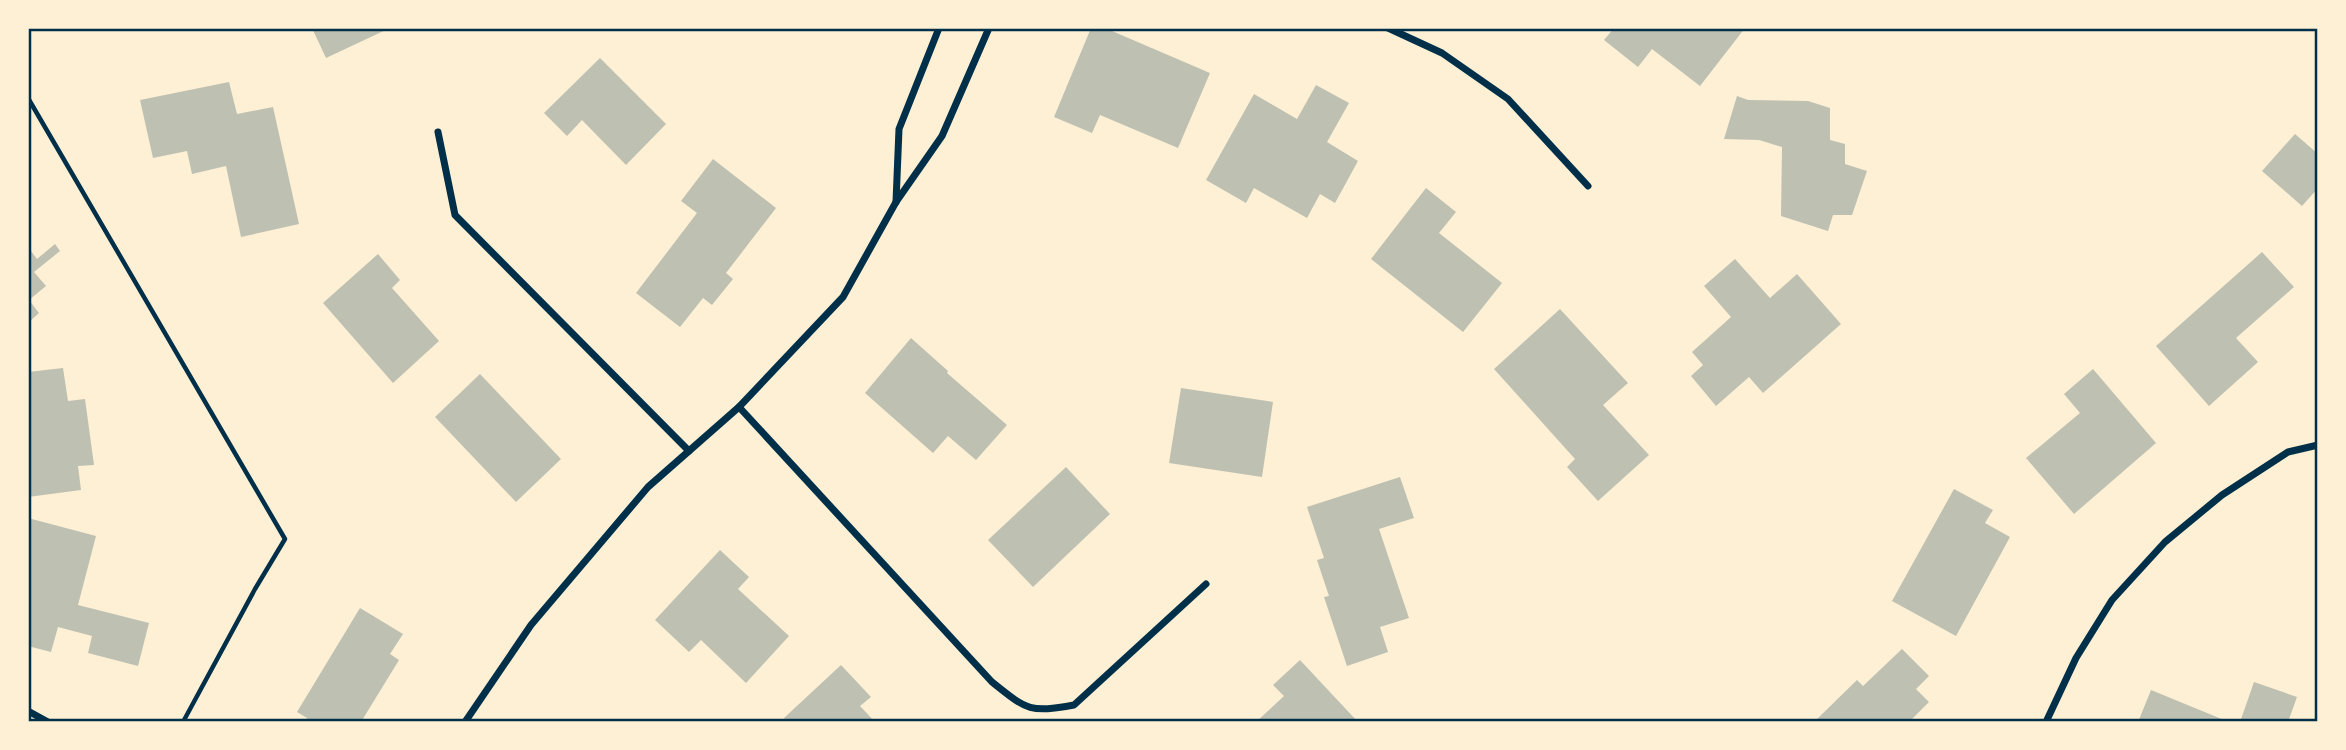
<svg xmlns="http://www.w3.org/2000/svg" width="2346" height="750" viewBox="0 0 2346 750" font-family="Arial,sans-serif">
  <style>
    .building { fill: #bec0b2 }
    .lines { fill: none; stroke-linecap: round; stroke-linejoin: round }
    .path { stroke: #003049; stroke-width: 4.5 }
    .minor { stroke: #003049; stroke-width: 7 }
    .neatline { fill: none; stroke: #003049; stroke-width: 2.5 }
  </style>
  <rect width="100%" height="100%" fill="#fdf0d5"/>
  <!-- building -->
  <g class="building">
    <path d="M312,28H390L326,58Z"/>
    <path d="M1091,28H1105L1210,73L1178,148L1100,115L1092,133L1054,117Z"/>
    <path d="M1614,28H1745L1700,86L1652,49L1638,67L1604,40Z"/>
    <path d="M600,58L666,124L626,165L582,120L567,136L544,113Z"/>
    <path d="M229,82L237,114L273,107L299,224L241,237L226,166L192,174L187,151L153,158L140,100Z"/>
    <path d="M1316,85L1349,103L1327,142L1358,161L1335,203L1320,194L1307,218L1254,188L1246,203L1206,180L1254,94L1297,119Z"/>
    <path d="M1737,96L1748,100L1808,101L1830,108V140L1845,144V164L1867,171L1852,215H1833L1828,231L1781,216L1782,147L1759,140L1724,139Z"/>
    <path d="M2295,134L2318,154V188L2302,206L2262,171Z"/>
    <path d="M713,159L776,208L726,273L733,279L712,305L703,298L680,327L636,293L697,213L681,201Z"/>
    <path d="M1426,188L1456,212L1439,233L1502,283L1463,332L1371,259Z"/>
    <path d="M55,244L60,251L34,272L46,286L29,300L39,313L28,323V247L37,259Z"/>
    <path d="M2262,252L2294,287L2236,338L2258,362L2209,406L2156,346Z"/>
    <path d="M378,254L400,280L392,288L439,341L393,383L323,303Z"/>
    <path d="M1735,259L1770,298L1797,274L1841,324L1763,393L1749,377L1716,406L1691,376L1703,365L1692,352L1731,317L1704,286Z"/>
    <path d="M1560,309L1628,383L1603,405L1649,455L1598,501L1567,467L1575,459L1494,369Z"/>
    <path d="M911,338L948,371L947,373L1007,425L976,460L948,436L933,453L865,393Z"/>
    <path d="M63,368L68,401L85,399L94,465L78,466L81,490L28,497V372Z"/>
    <path d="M2093,369L2156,443L2074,514L2026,458L2080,413L2064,394Z"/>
    <path d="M480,374L561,459L516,502L435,417Z"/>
    <path d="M1181,388L1273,402L1262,477L1169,463Z"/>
    <path d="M1066,467L1110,514L1033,587L988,540Z"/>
    <path d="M1400,477L1414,518L1379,529L1409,618L1380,627L1388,652L1347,666L1324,597L1329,596L1317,560L1324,558L1307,507Z"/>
    <path d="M1954,489L1993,510L1985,523L2010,537L1956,636L1892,601Z"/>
    <path d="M28,518L96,536L78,605L149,623L138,666L88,653L92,636L58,627L51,652L28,646Z"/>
    <path d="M720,550L749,577L738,589L789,636L746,683L701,640L689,652L655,620Z"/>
    <path d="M360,608L403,634L390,654L399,660L361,722H305L307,718L297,712Z"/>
    <path d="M1902,649L1929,676L1916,689L1929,702L1910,721L1912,722H1814L1857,680L1863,686Z"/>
    <path d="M1300,660L1358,722H1256L1284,696L1273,685Z"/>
    <path d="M841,665L871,697L860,706L875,722H788L784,718Z"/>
    <path d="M2254,682L2297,697L2288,722H2240Z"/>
    <path d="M2151,690L2229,722H2138Z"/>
  </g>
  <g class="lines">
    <!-- path -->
    <path class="path" d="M28,98L285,539L255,589L183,722"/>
    <!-- minor -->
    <g class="minor">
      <path d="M1388,28L1442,53L1508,99L1588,186"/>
      <path d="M438,132L455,215L689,451"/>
      <path d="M896,202L899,129L939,28"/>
      <path d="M739,407L992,682C1027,710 1029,713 1074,705L1206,584"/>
      <path d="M28,711L48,722"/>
      <path d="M465,722L531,625L648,487L739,407L843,297L896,202L942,136L989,28"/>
      <path d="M2046,722L2076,658L2112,600L2165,542L2222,495L2288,452L2318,445"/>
    </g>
  </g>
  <!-- border -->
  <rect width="2346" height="750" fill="none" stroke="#fdf0d5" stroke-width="60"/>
  <rect x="30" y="30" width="2286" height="690" class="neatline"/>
</svg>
